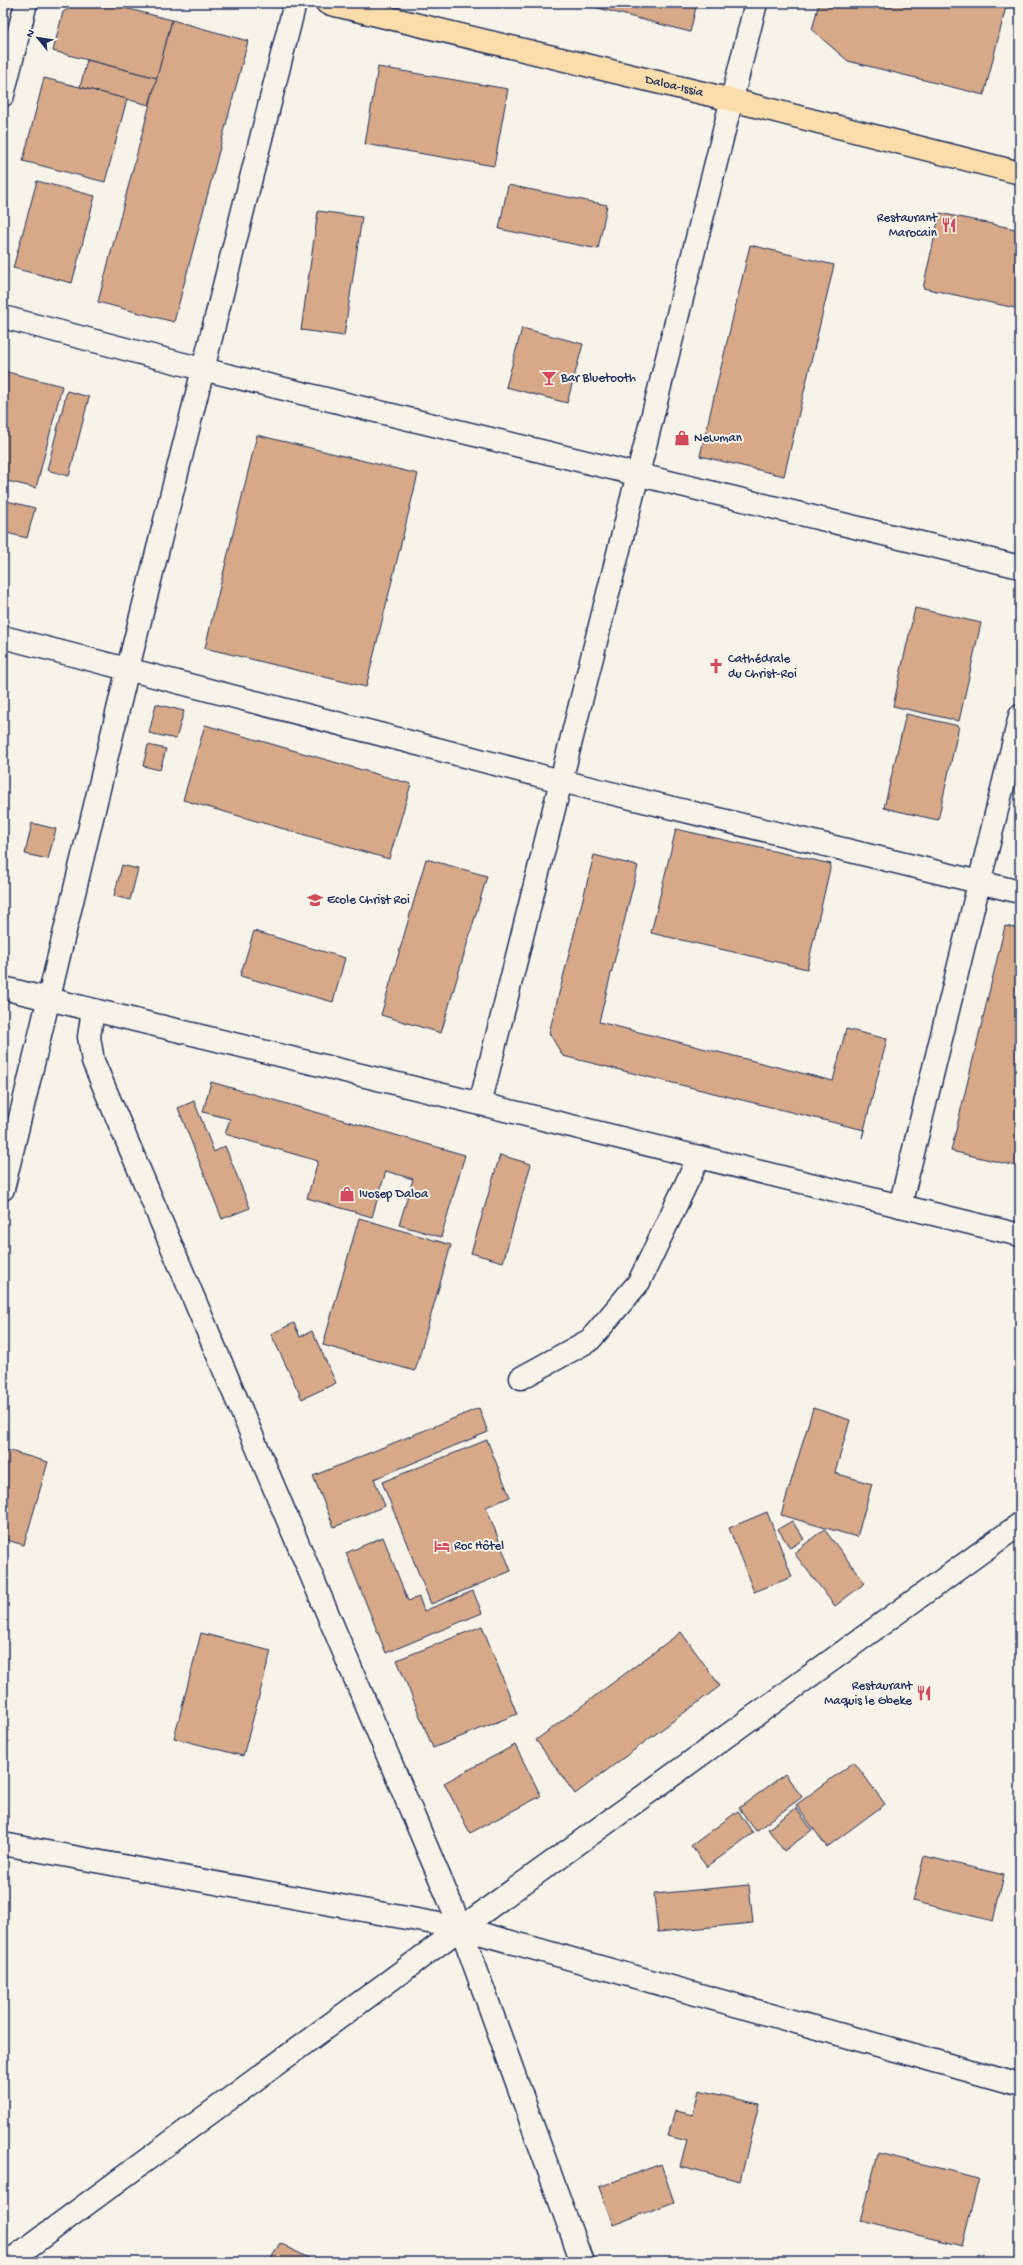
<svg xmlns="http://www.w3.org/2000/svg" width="1023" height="2265" viewBox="0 0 1023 2265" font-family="'Gochi Hand',sans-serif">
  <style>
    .building { fill: #d7a988; stroke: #1b2f5e }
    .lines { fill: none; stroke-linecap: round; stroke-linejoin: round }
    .minor-casing { stroke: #1b2f5e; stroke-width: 25 }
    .major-casing { stroke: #1b2f5e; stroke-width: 25 }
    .minor { stroke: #f7f3e8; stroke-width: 22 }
    .major { stroke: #fbddab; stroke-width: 22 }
    .labels { text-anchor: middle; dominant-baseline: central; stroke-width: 4; stroke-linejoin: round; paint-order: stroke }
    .street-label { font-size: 13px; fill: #1b2f5e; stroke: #f7f3e8 }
    .poi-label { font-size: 13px; fill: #1b2f5e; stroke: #f7f3e8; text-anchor: start }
  </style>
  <rect width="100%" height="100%" fill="#f7f3e8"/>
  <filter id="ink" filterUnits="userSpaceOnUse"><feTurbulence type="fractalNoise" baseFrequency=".025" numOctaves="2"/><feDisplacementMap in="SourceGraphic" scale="8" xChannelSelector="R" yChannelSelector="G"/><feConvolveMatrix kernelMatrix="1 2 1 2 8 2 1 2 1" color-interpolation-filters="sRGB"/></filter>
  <g filter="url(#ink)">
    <!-- building -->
    <g class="building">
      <path d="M80,3H105L172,20L157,78L53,51L63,12Z"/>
      <path d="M579,3H697L690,32Z"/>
      <path d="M819,3H1007L984,95L848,61L812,30Z"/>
      <path d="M172,20L248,41L174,322L98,302Z"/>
      <path d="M87,60L157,78L149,105L80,87Z"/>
      <path d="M378,67L508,89L494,166L365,144Z"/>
      <path d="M44,78L127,99L105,182L23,161Z"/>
      <path d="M37,181L95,196L72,283L13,268Z"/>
      <path d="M508,185L607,205L598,249L499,229Z"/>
      <path d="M318,211L362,217L344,336L301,330Z"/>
      <path d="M940,213L1020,230V309L923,288Z"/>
      <path d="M750,245L834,265L784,476L700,456Z"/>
      <path d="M522,328L583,344L567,403L506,387Z"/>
      <path d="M3,371L62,386L36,488L3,480Z"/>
      <path d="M67,391L89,397L69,476L47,470Z"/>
      <path d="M257,435L418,474L366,687L205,648Z"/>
      <path d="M3,500L35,508L27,538L3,532Z"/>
      <path d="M915,608L981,623L959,721L893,706Z"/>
      <path d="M156,704L184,711L176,739L149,733Z"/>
      <path d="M906,714L959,726L938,820L884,808Z"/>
      <path d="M205,725L411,784L389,859L183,800Z"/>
      <path d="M148,745L166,749L160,770L143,766Z"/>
      <path d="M32,823L56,829L48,859L25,854Z"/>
      <path d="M676,829L831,864L807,969L651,933Z"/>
      <path d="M594,855L638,866L599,1022L833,1081L846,1029L887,1039L862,1138L864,1130L563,1056L549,1033Z"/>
      <path d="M426,859L487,876L441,1033L381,1015Z"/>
      <path d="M122,865L138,869L130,900L114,896Z"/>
      <path d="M1005,926L1020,929V1167L951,1151Z"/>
      <path d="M254,931L345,958L333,1002L240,976Z"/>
      <path d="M211,1082L465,1155L441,1237L399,1225L413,1179L386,1171L372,1217L307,1198L318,1161L225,1134L230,1119L203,1112Z"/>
      <path d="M194,1101L214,1152L225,1146L250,1208L222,1219L178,1108Z"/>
      <path d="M500,1155L531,1164L503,1262L471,1253Z"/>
      <path d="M359,1218L451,1245L415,1371L323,1345Z"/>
      <path d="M294,1323L300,1337L312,1331L336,1383L302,1399L271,1334Z"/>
      <path d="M479,1408L488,1432L374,1479L385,1506L334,1527L313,1476Z"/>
      <path d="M813,1408L850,1420L835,1473L872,1484L857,1537L781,1515Z"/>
      <path d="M487,1440L510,1497L486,1507L511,1571L431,1604L382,1482Z"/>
      <path d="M3,1449L48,1462L24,1545L3,1539Z"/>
      <path d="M767,1512L792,1577L754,1592L729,1528Z"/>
      <path d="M792,1521L804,1539L790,1548L778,1529Z"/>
      <path d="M824,1529L865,1583L835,1606L794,1553Z"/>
      <path d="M383,1537L408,1601L419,1597L424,1611L473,1591L482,1613L386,1653L346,1553Z"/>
      <path d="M482,1626L517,1714L433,1748L397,1660Z"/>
      <path d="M681,1632L720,1686L575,1794L536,1740Z"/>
      <path d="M201,1633L271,1651L243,1756L174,1738Z"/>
      <path d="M515,1745L541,1796L470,1833L444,1783Z"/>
      <path d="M854,1762L885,1804L827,1847L796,1805Z"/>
      <path d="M785,1774L802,1797L756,1831L739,1808Z"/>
      <path d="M796,1808L812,1830L784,1851L768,1829Z"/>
      <path d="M738,1811L753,1833L707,1867L691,1846Z"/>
      <path d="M924,1856L1004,1875L993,1921L913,1901Z"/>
      <path d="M749,1885L753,1923L658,1932L654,1894Z"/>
      <path d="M699,2090L759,2104L740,2181L680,2166L687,2141L668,2136L675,2111L693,2115Z"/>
      <path d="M878,2153L979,2178L962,2246L861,2221Z"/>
      <path d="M661,2164L674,2202L613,2225L599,2187Z"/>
      <path d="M280,2243L316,2262H269Z"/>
    </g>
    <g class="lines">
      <defs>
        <g id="minor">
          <path d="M3,95L26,3"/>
          <path d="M3,317L202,369L1020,567"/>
          <path d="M3,637L561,781L1020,892"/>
          <path d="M3,988L1020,1235"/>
          <path d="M93,1010L89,1037L93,1061L461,1928L582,2262"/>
          <path d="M480,1104L756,3"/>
          <path d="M3,1189L128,668L295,3"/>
          <path d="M900,1206L1020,716"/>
          <path d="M521,1378L590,1340L639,1282L699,1157"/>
          <path d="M3,1844L461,1928L1020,2085"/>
          <path d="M8,2262L461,1928L1020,1524"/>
        </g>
        <g id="major">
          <path id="s1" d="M327,3L732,100L1020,173"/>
        </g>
      </defs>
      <!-- minor casing -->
      <use href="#minor" class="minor-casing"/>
      <!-- major casing -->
      <use href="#major" class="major-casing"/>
      <!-- minor -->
      <use href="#minor" class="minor"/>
      <!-- major -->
      <use href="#major" class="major"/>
    </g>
  </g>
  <!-- icons -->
  <defs>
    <symbol id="restaurant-bare" viewBox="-9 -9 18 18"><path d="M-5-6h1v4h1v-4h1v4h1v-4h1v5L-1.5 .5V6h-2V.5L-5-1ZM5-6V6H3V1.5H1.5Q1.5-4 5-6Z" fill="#d1495b" stroke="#f7f3e8" stroke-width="2.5" paint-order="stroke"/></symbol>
    <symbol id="bar-bare" viewBox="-9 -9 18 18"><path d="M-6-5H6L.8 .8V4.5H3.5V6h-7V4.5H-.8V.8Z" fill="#d1495b" stroke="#f7f3e8" stroke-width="2.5" paint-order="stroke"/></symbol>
    <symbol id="shop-bare" viewBox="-9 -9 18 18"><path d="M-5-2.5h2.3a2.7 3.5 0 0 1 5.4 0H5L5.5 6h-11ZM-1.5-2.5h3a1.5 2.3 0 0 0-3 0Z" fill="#d1495b" stroke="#f7f3e8" stroke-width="2.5" paint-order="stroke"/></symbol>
    <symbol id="church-bare" viewBox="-9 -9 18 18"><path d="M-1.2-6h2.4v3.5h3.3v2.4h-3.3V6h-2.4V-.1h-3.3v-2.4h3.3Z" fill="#d1495b" stroke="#f7f3e8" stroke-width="2.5" paint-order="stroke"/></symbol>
    <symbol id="school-bare" viewBox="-9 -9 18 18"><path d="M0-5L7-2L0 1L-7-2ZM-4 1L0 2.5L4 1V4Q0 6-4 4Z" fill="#d1495b" stroke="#f7f3e8" stroke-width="2.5" paint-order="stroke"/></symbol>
    <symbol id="hotel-bare" viewBox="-9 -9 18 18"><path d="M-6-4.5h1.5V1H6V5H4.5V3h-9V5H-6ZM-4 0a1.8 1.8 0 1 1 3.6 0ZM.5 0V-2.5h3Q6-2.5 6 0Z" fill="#d1495b" stroke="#f7f3e8" stroke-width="2.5" paint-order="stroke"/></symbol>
  </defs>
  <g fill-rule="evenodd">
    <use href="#restaurant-bare" x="938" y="214" width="22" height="22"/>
    <use href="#bar-bare" x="538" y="367" width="22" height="22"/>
    <use href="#shop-bare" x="671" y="427" width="22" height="22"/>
    <use href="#church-bare" x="705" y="655" width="22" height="22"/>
    <use href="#school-bare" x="304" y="889" width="22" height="22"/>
    <use href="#shop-bare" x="336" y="1183" width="22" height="22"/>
    <use href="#hotel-bare" x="431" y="1535" width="22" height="22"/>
    <use href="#restaurant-bare" x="913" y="1682" width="22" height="22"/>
  </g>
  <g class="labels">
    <!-- street labels -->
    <g class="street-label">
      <text stroke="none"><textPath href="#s1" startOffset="357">Daloa-Issia</textPath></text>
    </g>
    <!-- poi labels -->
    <g class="poi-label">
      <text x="937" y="218" text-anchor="end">Restaurant<tspan x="937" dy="15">Marocain</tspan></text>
      <text x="561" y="378">Bar Bluetooth</text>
      <text x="694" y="438">Newman</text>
      <text x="728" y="659">Cathédrale<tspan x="728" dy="15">du Christ-Roi</tspan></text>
      <text x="327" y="900">Ecole Christ Roi</text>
      <text x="359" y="1194">Ivosep Daloa</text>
      <text x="454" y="1546">Roc Hôtel</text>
      <text x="912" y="1686" text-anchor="end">Restaurant<tspan x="912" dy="15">Maquis le Gbeke</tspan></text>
    </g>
  </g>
  <!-- margin -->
  <rect width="1023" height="2265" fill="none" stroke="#f7f3e8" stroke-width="16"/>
  <rect x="8" y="8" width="1007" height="2249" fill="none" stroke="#1b2f5e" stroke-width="1.5" filter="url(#ink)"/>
  <!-- north arrow -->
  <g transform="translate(38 38) rotate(300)" stroke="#f7f3e8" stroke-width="3" paint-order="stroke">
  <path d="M0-3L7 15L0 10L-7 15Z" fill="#1b2f5e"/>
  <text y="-6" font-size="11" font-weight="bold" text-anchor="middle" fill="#1b2f5e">N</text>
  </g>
</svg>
